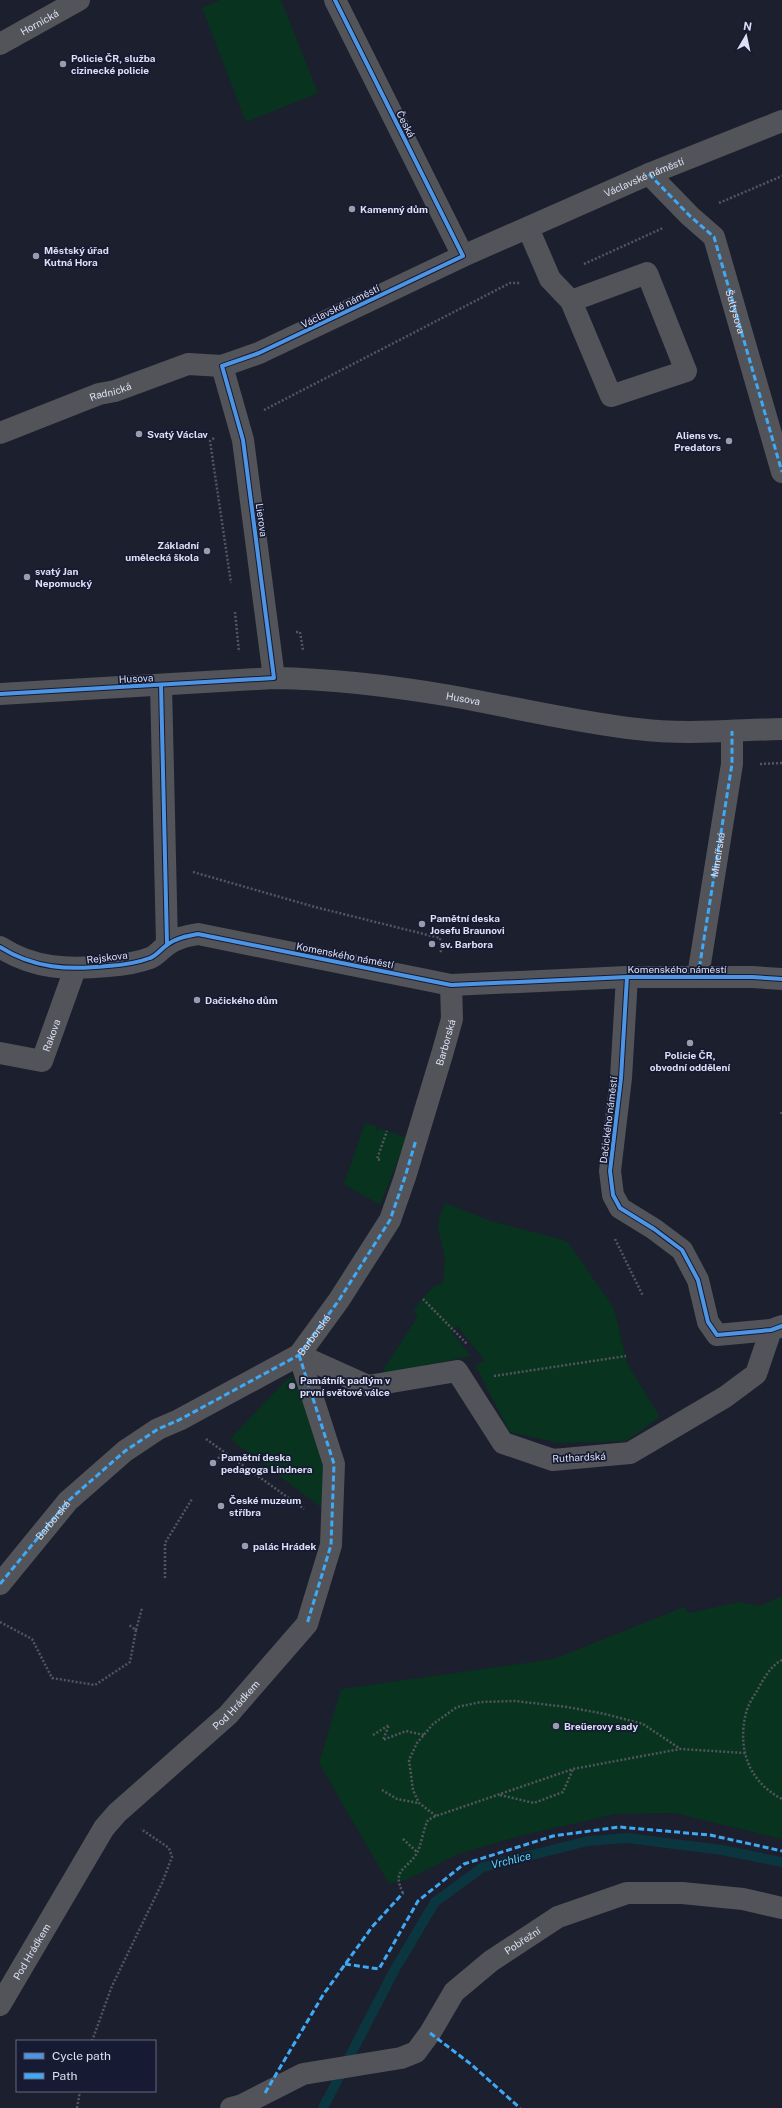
<svg xmlns="http://www.w3.org/2000/svg" width="782" height="2108" viewBox="0 0 782 2108" font-family="'Public Sans',sans-serif">
  <style>
    .green { fill: #08331f }
    .lines { fill: none; stroke-linecap: round; stroke-linejoin: round }
    .stream { stroke: #0b353f; stroke-width: 10 }
    .path { stroke: #54565e; stroke-width: 2.5; stroke-dasharray: 2 2; stroke-linecap: butt }
    .minor { stroke: #525459; stroke-width: 22 }
    .quiet { stroke: #3fa9f5; stroke-width: 3; stroke-dasharray: 6 3; stroke-linecap: butt }
    .cycleway-casing { stroke: #161a33; stroke-width: 6 }
    .cycleway { stroke: #4d94e3; stroke-width: 4 }
    .poi-dot { fill: #999cad; stroke: #161a33; stroke-width: 1.5 }
    .labels { text-anchor: middle; dominant-baseline: central; stroke-width: 3.5; stroke-linejoin: round; paint-order: stroke }
    .street-label { font-size: 10px; fill: #dce0f2; stroke: #161a33 }
    .poi-label { font-size: 10px; font-weight: bold; fill: #dce0f2; stroke: #161a33; text-anchor: start }
    .water-label { font-size: 11px; font-style: italic; fill: #54dcfb; stroke: #161a33 }
  </style>
  <rect width="100%" height="100%" fill="#1c1f2d"/>
  <!-- green -->
  <g class="green">
    <path d="M220,0H281L318,93L246,122L202,8Z"/>
    <path d="M365,1123L377,1126L376,1132L380,1128L407,1138L380,1205L344,1184Z"/>
    <path d="M445,1203L491,1221L567,1241L614,1308L627,1363L660,1417L626,1441L558,1443L510,1432L475,1365L485,1361L457,1326L451,1331L471,1356L386,1373L383,1370L418,1316L413,1312C421,1302 430,1285 443,1283L445,1257L438,1229L439,1219Z"/>
    <path d="M289,1377L302,1381L328,1463L326,1511L230,1439Z"/>
    <path d="M782,1593V1839L674,1813L616,1814L523,1835L458,1854L408,1879L389,1884L319,1763L341,1689L554,1659L684,1607L689,1613L739,1602L761,1606L781,1596Z"/>
  </g>
  <g class="lines">
    <!-- stream -->
    <path class="stream" d="M323,2108L395,1969L435,1902L483,1867L588,1841L627,1838L722,1850L782,1862"/>
    <!-- path -->
    <g class="path">
      <path d="M719,203L782,176"/>
      <path d="M584,264L663,228"/>
      <path d="M264,410L510,283H520"/>
      <path d="M214,438L210,441L231,583"/>
      <path d="M235,612L239,652"/>
      <path d="M296,632H300L303,650"/>
      <path d="M760,764L782,763"/>
      <path d="M193,872L315,907L440,938L441,953"/>
      <path d="M781,1114L782,1111"/>
      <path d="M380,1160L377,1159L387,1131"/>
      <path d="M615,1239L643,1296"/>
      <path d="M423,1299L467,1344"/>
      <path d="M494,1376L626,1356"/>
      <path d="M206,1439L304,1509"/>
      <path d="M216,1462L223,1451"/>
      <path d="M165,1578V1543L192,1499"/>
      <path d="M0,1622L32,1639L52,1678L95,1685L130,1662L136,1630L129,1625"/>
      <path d="M136,1630L142,1608"/>
      <path d="M782,1660C770,1666 763,1680 757,1691C753,1697 748,1705 746,1713C737,1749 749,1782 782,1799"/>
      <path d="M373,1735L389,1725L383,1740L406,1731L424,1735"/>
      <path d="M382,1790L397,1799L418,1803"/>
      <path d="M500,1795L534,1803L563,1792L573,1769"/>
      <path d="M436,1816L419,1803L413,1790L409,1760L417,1743L433,1724L457,1707L481,1702L515,1701L567,1707L605,1714L643,1724L679,1748"/>
      <path d="M403,1839L417,1852"/>
      <path d="M403,1893C391,1869 407,1870 417,1853C421,1846 423,1830 428,1820L436,1816L573,1769L680,1749L745,1753"/>
      <path d="M92,2041L112,1986L162,1883L172,1857L169,1848L141,1829"/>
      <path d="M77,2108L80,2091"/>
    </g>
    <!-- minor -->
    <g class="minor">
      <path d="M335,0L463,256"/>
      <path id="s1" d="M0,44L79,0"/>
      <path id="s2" d="M649,174L690,216L714,237L782,472"/>
      <path d="M528,228L550,279L571,301L611,396L686,371L647,273L571,301"/>
      <path d="M222,366L243,440L274,678"/>
      <path id="s3" d="M0,433L99,394L115,391L188,364L222,366L259,353L463,256L649,174L782,121"/>
      <path d="M161,685L167,944"/>
      <path id="s4" d="M0,694L274,678C334,679 392,686 451,696C513,707 574,722 637,729C685,735 734,730 782,729"/>
      <path d="M0,947C34,969 69,970 108,966C122,965 137,963 150,958C156,956 161,949 167,945C176,938 187,936 198,934L451,985L627,977H752L782,979"/>
      <path id="s5" d="M698,976L732,764V731"/>
      <path d="M627,977L621,1078L610,1171L613,1195L620,1208L654,1229L682,1250L698,1280L708,1322L717,1335L771,1330L782,1326"/>
      <path id="s6" d="M0,1053L42,1061L75,969"/>
      <path d="M299,1355L368,1386L457,1371L503,1443L553,1460L630,1453L725,1397L756,1374L771,1330"/>
      <path id="s7" d="M0,1584L68,1501L125,1451L158,1429L179,1420L299,1355L339,1300L390,1220L405,1177L443,1051L452,1019L451,985"/>
      <path id="s8" d="M0,2005L104,1828L117,1813L228,1715L307,1624L331,1545L334,1464L299,1355"/>
      <path id="s9" d="M231,2108L242,2105L303,2074L401,2058L416,2052L430,2033L454,1992L491,1961L558,1917L627,1893H682L743,1899L782,1908"/>
    </g>
    <!-- quiet -->
    <g class="quiet">
      <path d="M649,174L690,216L714,237L782,472"/>
      <path d="M698,976L732,764V731"/>
      <path d="M299,1355L334,1464L331,1545L307,1624"/>
      <path d="M0,1584L68,1501L125,1451L158,1429L179,1420L299,1355L339,1300L390,1220L405,1177L416,1140"/>
      <path d="M345,1964L379,1969L418,1901L464,1864L553,1836L619,1827L710,1835L782,1851"/>
      <path d="M430,2033L472,2065L520,2108"/>
      <path d="M265,2093L323,1995L372,1927L403,1893"/>
    </g>
    <defs>
      <g id="cycleway">
        <path d="M161,685L167,944"/>
        <path d="M0,694L274,678L243,440L222,366L259,353L463,256L335,0"/>
        <path d="M0,947C34,969 69,970 108,966C122,965 137,963 150,958C156,956 161,949 167,945C176,938 187,936 198,934L451,985L627,977H752L782,979"/>
        <path d="M627,977L621,1078L610,1171L613,1195L620,1208L654,1229L682,1250L698,1280L708,1322L717,1335L771,1330L782,1326"/>
      </g>
    </defs>
    <!-- cycleway casing -->
    <use href="#cycleway" class="cycleway-casing"/>
    <!-- cycleway -->
    <use href="#cycleway" class="cycleway"/>
  </g>
  <!-- markers -->
  <g class="poi-dot">
    <circle cx="63" cy="64" r="4"/>
    <circle cx="352" cy="209" r="4"/>
    <circle cx="36" cy="256" r="4"/>
    <circle cx="139" cy="434" r="4"/>
    <circle cx="729" cy="441" r="4"/>
    <circle cx="207" cy="551" r="4"/>
    <circle cx="27" cy="577" r="4"/>
    <circle cx="422" cy="924" r="4"/>
    <circle cx="432" cy="944" r="4"/>
    <circle cx="197" cy="1000" r="4"/>
    <circle cx="690" cy="1043" r="4"/>
    <circle cx="292" cy="1386" r="4"/>
    <circle cx="213" cy="1463" r="4"/>
    <circle cx="221" cy="1506" r="4"/>
    <circle cx="245" cy="1546" r="4"/>
    <circle cx="556" cy="1726" r="4"/>
  </g>
  <g class="labels">
    <!-- street labels -->
    <g class="street-label">
      <text stroke="none"><textPath href="#s1" startOffset="45">Hornická</textPath></text>
      <text transform="translate(406 124) rotate(63)">Česká</text>
      <text stroke="none"><textPath href="#s3" startOffset="697">Václavské náměstí</textPath></text>
      <text transform="translate(340 306) rotate(-26)">Václavské náměstí</text>
      <text stroke="none"><textPath href="#s2" startOffset="168">Šultysova</textPath></text>
      <text stroke="none"><textPath href="#s3" startOffset="118">Radnická</textPath></text>
      <text transform="translate(262 520) rotate(82)">Lierova</text>
      <text transform="translate(136 678) rotate(-3)">Husova</text>
      <text stroke="none"><textPath href="#s4" startOffset="465">Husova</textPath></text>
      <text stroke="none"><textPath href="#s5" startOffset="123">Mincířská</textPath></text>
      <text transform="translate(345 955) rotate(11)">Komenského náměstí</text>
      <text transform="translate(107 957) rotate(-7)">Rejskova</text>
      <text x="677" y="969">Komenského náměstí</text>
      <text stroke="none"><textPath href="#s6" startOffset="70">Rakova</textPath></text>
      <text stroke="none"><textPath href="#s7" startOffset="731">Barborská</textPath></text>
      <text transform="translate(608 1120) rotate(-83)">Dačického náměstí</text>
      <text stroke="none"><textPath href="#s7" startOffset="407">Barborská</textPath></text>
      <text transform="translate(579 1457) rotate(-3)">Ruthardská</text>
      <text stroke="none"><textPath href="#s7" startOffset="83">Barborská</textPath></text>
      <text stroke="none"><textPath href="#s8" startOffset="386">Pod Hrádkem</textPath></text>
      <text stroke="none"><textPath href="#s9" startOffset="352">Pobřežní</textPath></text>
      <text stroke="none"><textPath href="#s8" startOffset="62">Pod Hrádkem</textPath></text>
    </g>
    <!-- poi labels -->
    <g class="poi-label">
      <text x="71" y="58">Policie ČR, služba<tspan x="71" dy="12">cizinecké policie</tspan></text>
      <text x="360" y="209">Kamenný dům</text>
      <text x="44" y="250">Městský úřad<tspan x="44" dy="12">Kutná Hora</tspan></text>
      <text x="147" y="434">Svatý Václav</text>
      <text x="721" y="435" text-anchor="end">Aliens vs.<tspan x="721" dy="12">Predators</tspan></text>
      <text x="199" y="545" text-anchor="end">Základní<tspan x="199" dy="12">umělecká škola</tspan></text>
      <text x="35" y="571">svatý Jan<tspan x="35" dy="12">Nepomucký</tspan></text>
      <text x="430" y="918">Pamětní deska<tspan x="430" dy="12">Josefu Braunovi</tspan></text>
      <text x="440" y="944">sv. Barbora</text>
      <text x="205" y="1000">Dačického dům</text>
      <text x="690" y="1055" text-anchor="middle">Policie ČR,<tspan x="690" dy="12">obvodní oddělení</tspan></text>
      <text x="300" y="1380">Památník padlým v<tspan x="300" dy="12">první světové válce</tspan></text>
      <text x="221" y="1457">Pamětní deska<tspan x="221" dy="12">pedagoga Lindnera</tspan></text>
      <text x="229" y="1500">České muzeum<tspan x="229" dy="12">stříbra</tspan></text>
      <text x="253" y="1546">palác Hrádek</text>
      <text x="564" y="1726">Breüerovy sady</text>
    </g>
    <!-- water labels -->
    <g class="water-label">
      <text transform="translate(511 1860) rotate(-14)">Vrchlice</text>
    </g>
  </g>
  <!-- legend -->
  <rect x="16" y="2040" width="140" height="52" fill="#161a33" stroke="#65697f"/>
  <rect x="24" y="2053" width="20" height="6" fill="#4d94e3" stroke="#65697f"/>
  <text x="52" y="2060" font-size="12" fill="#dce0f2">Cycle path</text>
  <rect x="24" y="2073" width="20" height="6" fill="#3fa9f5" stroke="#65697f"/>
  <text x="52" y="2080" font-size="12" fill="#dce0f2">Path</text>
  <!-- north arrow -->
  <g transform="translate(746 36) rotate(9)" stroke="#161a33" stroke-width="3" paint-order="stroke">
  <path d="M0-3L7 15L0 10L-7 15Z" fill="#dce0f2"/>
  <text y="-6" font-size="11" font-weight="bold" text-anchor="middle" fill="#dce0f2">N</text>
  </g>
</svg>
